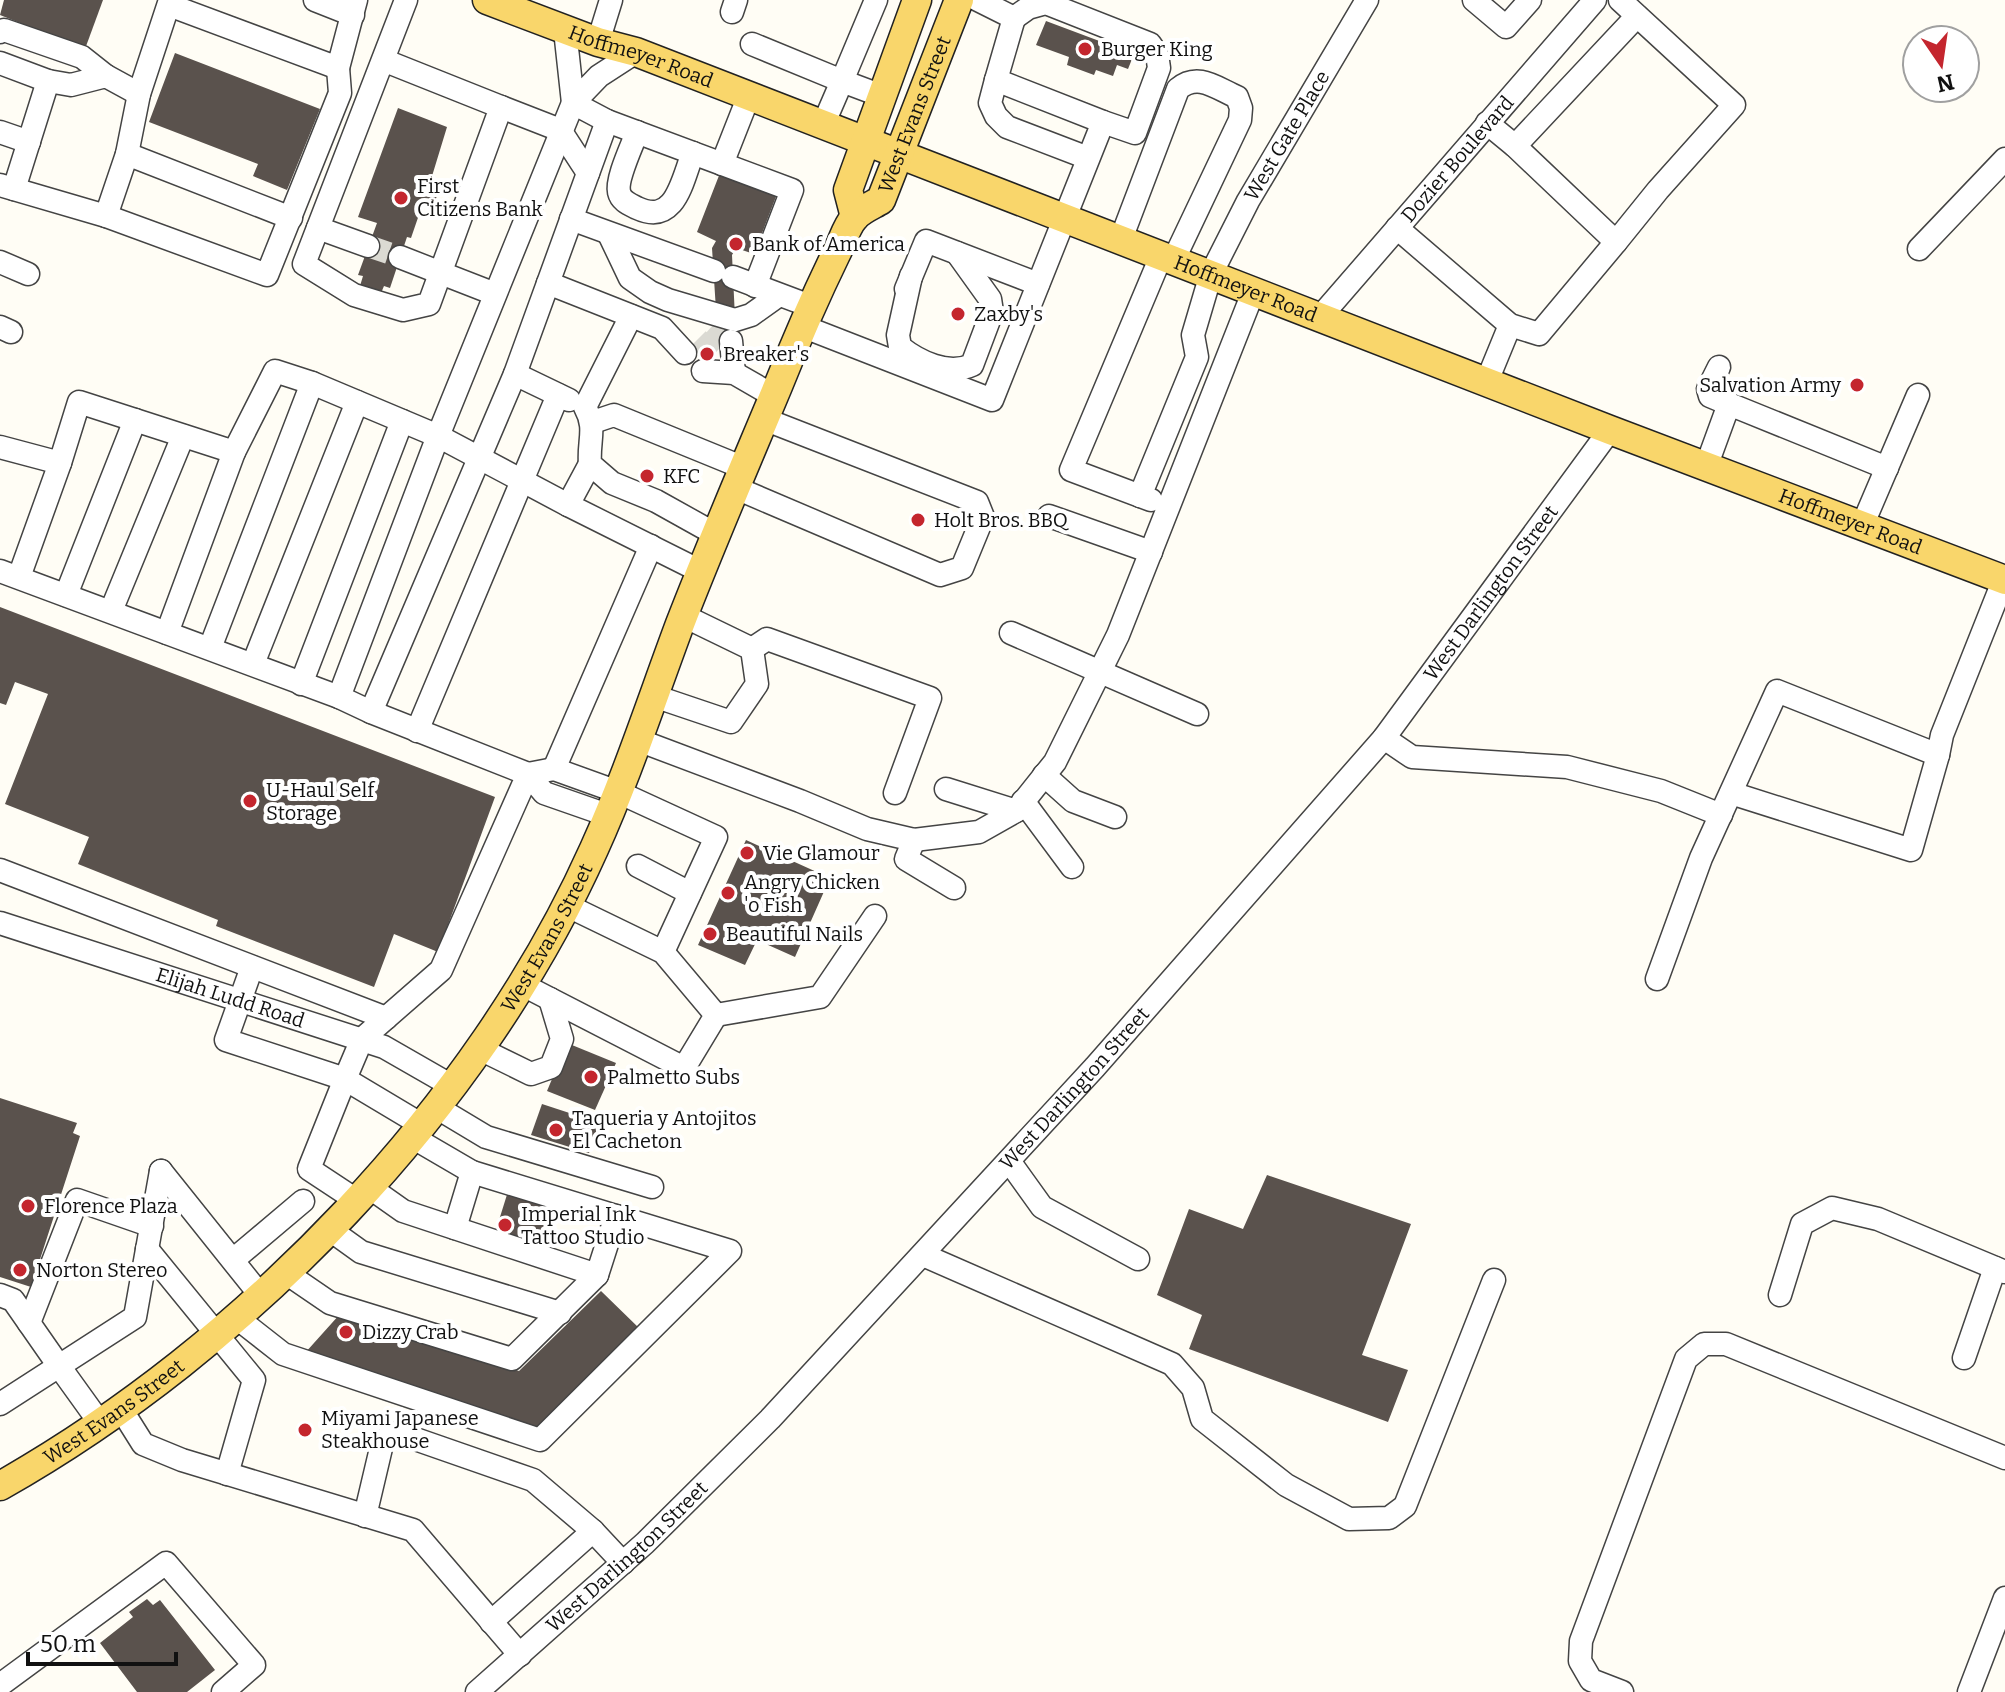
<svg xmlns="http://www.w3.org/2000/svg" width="2005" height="1692" viewBox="0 0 2005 1692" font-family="Bitter,serif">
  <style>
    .building { fill: #5a524d }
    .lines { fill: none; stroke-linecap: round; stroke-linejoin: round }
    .minor-tunnel { stroke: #dbdad3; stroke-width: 22; stroke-dasharray: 22 11; stroke-linecap: butt }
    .minor-casing { stroke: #444; stroke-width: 25 }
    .major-casing { stroke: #222; stroke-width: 31 }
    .minor { stroke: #fff; stroke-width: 22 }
    .major { stroke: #f9d66b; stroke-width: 28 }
    .poi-dot { fill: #c4262e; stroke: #fff; stroke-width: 3 }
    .labels { text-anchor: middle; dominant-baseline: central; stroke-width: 8; stroke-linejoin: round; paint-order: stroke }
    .poi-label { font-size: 20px; fill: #111; stroke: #fff; text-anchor: start }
    .street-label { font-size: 20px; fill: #111; stroke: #fff }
  </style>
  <rect width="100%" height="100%" fill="#fffdf5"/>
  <!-- building -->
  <g class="building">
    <path d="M4,0H103L85,49L0,15Z"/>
    <path d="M1046,21L1134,54L1128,69L1117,65L1113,76L1096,70L1094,75L1067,65L1069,57L1036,45Z"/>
    <path d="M175,53L320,109L287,190L253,176L258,164L149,122Z"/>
    <path d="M398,108L447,127L429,186L439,190L432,210L422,206L411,238L407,237L390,288L384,286L381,293L360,286L363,276L358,275L377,223L358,217Z"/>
    <path d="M720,173L777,194L754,254L736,248L732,255L735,318L716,310L712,248L716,241L697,232Z"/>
    <path d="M0,607L495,797L438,952L394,934L374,987L216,926L218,920L78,864L89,837L5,804L48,694L15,682L6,705L0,703Z"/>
    <path d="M746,840L830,878L795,957L757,940L745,965L698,945Z"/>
    <path d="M567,1043L616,1063L595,1110L547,1091Z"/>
    <path d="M0,1098L77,1123L73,1133L80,1136L31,1287L0,1277Z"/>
    <path d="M542,1104L600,1123L589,1153L531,1135Z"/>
    <path d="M1267,1175L1411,1224L1362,1355L1408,1370L1388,1422L1189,1349L1202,1315L1157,1295L1189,1209L1243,1229Z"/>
    <path d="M510,1185L562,1203L547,1249L495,1233Z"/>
    <path d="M601,1291L640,1329L535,1430L305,1353L340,1314L519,1371Z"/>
    <path d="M147,1599L153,1605L160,1600L215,1670L187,1692H137L100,1643L133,1617L129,1612Z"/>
  </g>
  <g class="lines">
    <!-- minor-tunnel -->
    <g class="minor-tunnel">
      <path d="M368,246L400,257"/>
      <path d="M713,325L731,341"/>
      <path d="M698,339L716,357"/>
    </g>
    <defs>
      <g id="minor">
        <path d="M170,0L139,94L127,154L106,216L267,275L340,93L338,68"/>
        <path d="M315,0L353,15"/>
        <path d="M1474,0L1506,27L1530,0"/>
        <path d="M169,5L338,68L356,0"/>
        <path d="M732,12L736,0"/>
        <path d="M1014,18L1028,8L1046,3L1150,44L1157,54L1159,68L1135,133L1103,122"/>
        <path d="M565,30L573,103L599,76L636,52"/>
        <path d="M0,32L4,30L82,57L106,76"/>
        <path d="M598,42L611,0"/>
        <path d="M752,44L842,81L876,0"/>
        <path d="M383,60L501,107L429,304L403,310L354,295L304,264L406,0"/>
        <path d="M0,63L48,81L71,85L106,76L139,94"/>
        <path d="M996,80L990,103L996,116L1007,127L1088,158"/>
        <path d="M501,107L560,130L588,173"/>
        <path d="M823,125L842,81L882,96"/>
        <path d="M0,132L29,142"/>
        <path d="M637,132C632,146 616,179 619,192C621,201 629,204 637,208C676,226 682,180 693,153"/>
        <path d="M1515,146L1637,16"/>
        <path d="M127,154L291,218"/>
        <path d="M722,164L748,98"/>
        <path d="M0,185L106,216"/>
        <path d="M14,189L48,81"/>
        <path d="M571,219L714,271"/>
        <path d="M318,228L368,246"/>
        <path d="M1397,228L1510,325L1539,334L1616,242L1515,146L1487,123"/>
        <path d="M609,234L630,278L650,292L668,300L735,320L751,315L779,295"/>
        <path d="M1121,239L1178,89C1198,72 1216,88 1237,97L1241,108L1240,120L1174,259"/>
        <path d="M1616,242L1658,190L1734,105L1620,0"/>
        <path d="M1919,249L2005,159"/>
        <path d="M400,257L495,294"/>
        <path d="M0,262L28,274"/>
        <path d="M911,276L898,335L900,347C919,362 948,376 972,365L992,312L990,299L957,253"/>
        <path d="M733,277L810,306"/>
        <path d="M548,283L662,328L685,353"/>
        <path d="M906,289L926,241L1038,284"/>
        <path d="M631,316L585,407C597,429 588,440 590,464L612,483L656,501L717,535"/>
        <path id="s1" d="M1321,316L1595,0"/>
        <path d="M802,326L992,400L1103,122L996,80L1014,18L978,0"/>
        <path d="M0,327L11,332"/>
        <path d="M731,341L734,373"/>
        <path d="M1719,367L1708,389L1710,396L1729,404"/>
        <path d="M703,371L734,373L774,396"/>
        <path d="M515,374L569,400"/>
        <path d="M1487,381L1510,325"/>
        <path d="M593,422L614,415L744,468"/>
        <path d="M0,447L60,463L79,402L234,452L275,371L312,383L438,436L568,505L702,572"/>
        <path d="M1706,467L1729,404L1887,468"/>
        <path d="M736,488L940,575L962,568L983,517L977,502L764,419"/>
        <path id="s2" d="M1140,496L1197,357L1193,335L1211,274L1248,201L1367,0"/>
        <path d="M1151,500L1071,470L1162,254"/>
        <path d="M568,505L590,464"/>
        <path d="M1049,516L1151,552"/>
        <path d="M1862,526L1918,395"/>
        <path d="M0,571L339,697L371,712L528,774L441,970L362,1039L345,1079L226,1040L252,967"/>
        <path d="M19,577L60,463"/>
        <path d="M66,595L135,420"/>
        <path d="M111,611L183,436"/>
        <path d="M167,633L234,452"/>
        <path d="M1011,633L1197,714"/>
        <path d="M210,648L312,383"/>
        <path d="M752,649L767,639L930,698L895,793"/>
        <path d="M253,664L357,402"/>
        <path d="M301,684L402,421"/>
        <path d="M654,696L731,722L757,684L752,649L684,616"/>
        <path d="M339,697L438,436L573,103L607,121L792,190L755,286"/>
        <path d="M371,712L515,374L607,121"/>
        <path d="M417,731L558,395"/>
        <path d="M1384,738L1412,757L1567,767L1661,791L1721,815"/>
        <path d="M638,740L800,801L867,829L914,840L979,832L1016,811L1055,762L1118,635L1254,290"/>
        <path d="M554,769L651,546"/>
        <path d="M1044,775L1073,801L1115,817"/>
        <path d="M946,789L1016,811"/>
        <path d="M1731,793L1911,850L1938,755"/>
        <path d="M1023,801L1072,867"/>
        <path d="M610,816L544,793L528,774L554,769L618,792L716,837L663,952"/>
        <path d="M914,840L906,859L954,888"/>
        <path d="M638,866L690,893"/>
        <path d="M0,870L386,1018"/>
        <path id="s3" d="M0,923L384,1047L452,1086"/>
        <path d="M1657,979L1701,858L1777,691L1938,755L1942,735L2004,579"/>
        <path d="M521,984L684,1068L716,1015L663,952L566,905"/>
        <path d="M716,1015L820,997L875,916"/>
        <path d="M478,1048L531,1074L551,1067L562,1039L550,999"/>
        <path d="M436,1107L486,1137L652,1187"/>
        <path d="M1009,1161L1042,1207L1138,1259"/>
        <path d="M161,1171L261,1296"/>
        <path d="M369,1187L403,1211L597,1275"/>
        <path d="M356,1200L309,1169L345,1079L422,1125"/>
        <path d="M455,1228L472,1172"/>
        <path d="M329,1229L361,1252L560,1313"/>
        <path d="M147,1249L254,1380L227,1474"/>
        <path d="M923,1255L1172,1364L1193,1388L1202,1419L1286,1485L1349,1519L1389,1518L1405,1506L1494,1280"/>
        <path d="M233,1260L303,1201"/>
        <path d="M286,1273L330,1303L512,1359L597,1275L616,1216"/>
        <path d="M0,1295L13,1300L59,1366L135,1317L161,1171"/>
        <path d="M1780,1295L1802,1224L1832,1208L1878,1219L2005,1272"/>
        <path d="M237,1318L283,1354L540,1440L730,1251L472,1172L412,1137"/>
        <path d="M29,1323L77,1200L152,1226"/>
        <path d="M1964,1358L1995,1268"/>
        <path d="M0,1404L59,1366L100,1423"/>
        <path d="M121,1409L143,1444L182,1460L413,1530L520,1655"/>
        <path d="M365,1516L382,1444L387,1437L398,1433L533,1480L593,1531"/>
        <path d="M491,1622L593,1531L623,1563"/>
        <path d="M0,1685L166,1563L254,1665L223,1692"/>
        <path id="s4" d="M477,1692L645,1543L770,1419L1095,1067L1384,738L1610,430"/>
        <path d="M1622,1692L1591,1680L1580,1661L1581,1641L1686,1359L1704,1344H1726L2005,1458"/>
        <path d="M1969,1692L2005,1598"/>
      </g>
      <g id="major">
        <path id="s5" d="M487,0L598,42L636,52L1610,430L2005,580"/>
        <path d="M855,217L848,190L917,0"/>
        <path id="s6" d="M0,1486C246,1347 478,1108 594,849C627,776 652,699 680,624C711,544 745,465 778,386C796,341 815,297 836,254C842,243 846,227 854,218C860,210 873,205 881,200L959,0"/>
      </g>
    </defs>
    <!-- minor casing -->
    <use href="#minor" class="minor-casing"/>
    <!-- major casing -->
    <use href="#major" class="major-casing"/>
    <!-- minor -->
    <use href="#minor" class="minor"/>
    <!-- major -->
    <use href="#major" class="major"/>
  </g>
  <!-- markers -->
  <g class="poi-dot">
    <circle cx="1085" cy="49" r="8"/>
    <circle cx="401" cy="198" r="8"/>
    <circle cx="736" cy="244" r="8"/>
    <circle cx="958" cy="314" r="8"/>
    <circle cx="707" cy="354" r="8"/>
    <circle cx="1857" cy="385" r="8"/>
    <circle cx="647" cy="476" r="8"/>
    <circle cx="918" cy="520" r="8"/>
    <circle cx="250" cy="801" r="8"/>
    <circle cx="747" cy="853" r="8"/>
    <circle cx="728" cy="893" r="8"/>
    <circle cx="710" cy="934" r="8"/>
    <circle cx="591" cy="1077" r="8"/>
    <circle cx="556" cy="1130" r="8"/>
    <circle cx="28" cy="1206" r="8"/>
    <circle cx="505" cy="1225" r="8"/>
    <circle cx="20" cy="1270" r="8"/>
    <circle cx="346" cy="1332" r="8"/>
    <circle cx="305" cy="1430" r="8"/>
  </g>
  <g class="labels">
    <!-- poi labels -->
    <g class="poi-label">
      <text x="1101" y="49">Burger King</text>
      <text x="417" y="186">First<tspan x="417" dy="23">Citizens Bank</tspan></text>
      <text x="752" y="244">Bank of America</text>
      <text x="974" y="314">Zaxby's</text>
      <text x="723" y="354">Breaker's</text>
      <text x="1841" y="385" text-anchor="end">Salvation Army</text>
      <text x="663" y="476">KFC</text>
      <text x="934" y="520">Holt Bros. BBQ</text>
      <text x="266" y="790">U-Haul Self<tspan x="266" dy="23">Storage</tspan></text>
      <text x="763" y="853">Vie Glamour</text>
      <text x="744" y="882">Angry Chicken<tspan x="744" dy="23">'o Fish</tspan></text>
      <text x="726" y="934">Beautiful Nails</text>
      <text x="607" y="1077">Palmetto Subs</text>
      <text x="572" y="1118">Taqueria y Antojitos<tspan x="572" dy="23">El Cacheton</tspan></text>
      <text x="44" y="1206">Florence Plaza</text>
      <text x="521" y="1214">Imperial Ink<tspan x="521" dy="23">Tattoo Studio</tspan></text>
      <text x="36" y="1270">Norton Stereo</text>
      <text x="362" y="1332">Dizzy Crab</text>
      <text x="321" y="1418">Miyami Japanese<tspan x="321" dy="23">Steakhouse</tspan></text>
    </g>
    <!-- street labels -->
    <g class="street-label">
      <text stroke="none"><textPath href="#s5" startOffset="164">Hoffmeyer Road</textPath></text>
      <text stroke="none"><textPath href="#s6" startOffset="1692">West Evans Street</textPath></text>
      <text stroke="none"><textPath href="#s2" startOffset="394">West Gate Place</textPath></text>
      <text stroke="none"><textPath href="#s1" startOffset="208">Dozier Boulevard</textPath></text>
      <text stroke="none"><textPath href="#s5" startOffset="812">Hoffmeyer Road</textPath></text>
      <text stroke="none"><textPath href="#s5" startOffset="1460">Hoffmeyer Road</textPath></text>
      <text stroke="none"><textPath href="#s4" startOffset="1498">West Darlington Street</textPath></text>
      <text stroke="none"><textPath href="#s6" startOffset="784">West Evans Street</textPath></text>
      <text stroke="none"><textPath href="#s3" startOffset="242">Elijah Ludd Road</textPath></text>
      <text stroke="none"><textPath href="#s4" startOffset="850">West Darlington Street</textPath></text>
      <text stroke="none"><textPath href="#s6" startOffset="136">West Evans Street</textPath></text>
      <text stroke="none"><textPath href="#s4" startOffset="202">West Darlington Street</textPath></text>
    </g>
  </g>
  <!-- north arrow -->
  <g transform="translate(1941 64) rotate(167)"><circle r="38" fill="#ffffff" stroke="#a0a0a0" stroke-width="2"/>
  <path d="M0-6L14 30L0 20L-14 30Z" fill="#c4262e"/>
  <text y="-12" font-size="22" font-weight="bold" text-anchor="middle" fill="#111111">N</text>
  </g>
  <!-- scale -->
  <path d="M28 1652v12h148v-12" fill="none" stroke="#111111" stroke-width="4"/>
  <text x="40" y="1652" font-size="24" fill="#111111" stroke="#ffffff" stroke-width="6" paint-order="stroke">50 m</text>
</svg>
